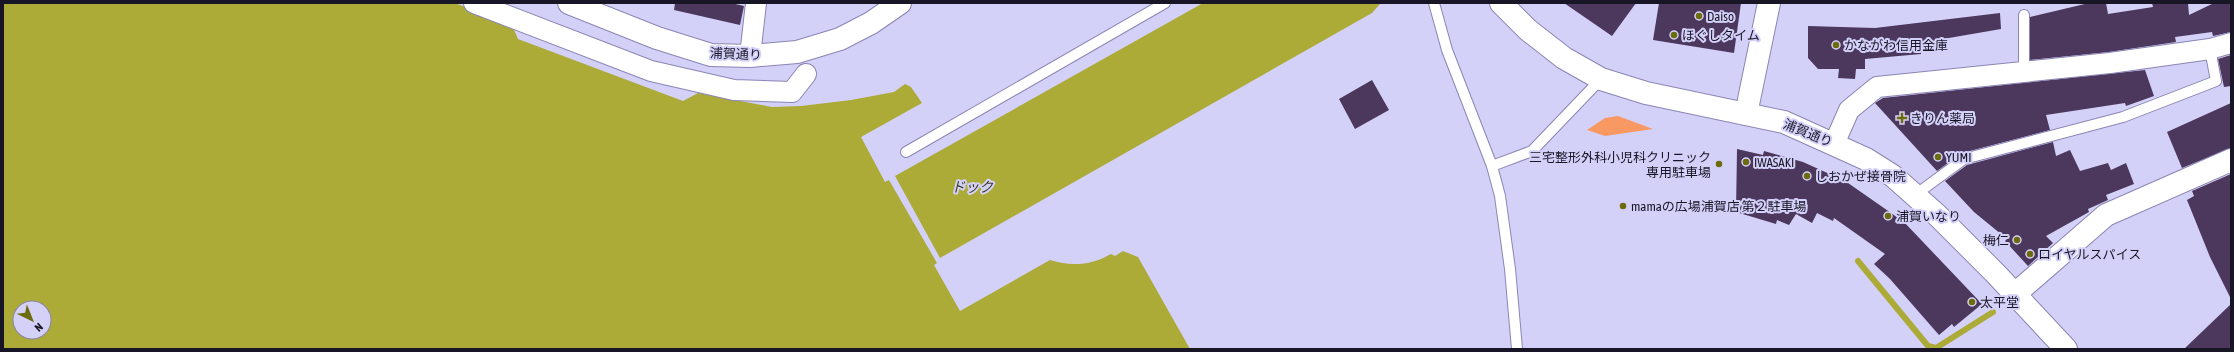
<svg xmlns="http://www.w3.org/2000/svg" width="2234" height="352" viewBox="0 0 2234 352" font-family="'Asap Condensed','Noto Sans JP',sans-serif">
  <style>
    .green { fill: #f89862 }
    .water { fill: #acab38; fill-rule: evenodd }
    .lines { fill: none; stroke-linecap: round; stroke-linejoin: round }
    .stream { stroke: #acab38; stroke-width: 6 }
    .building { fill: #4c375d }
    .lane-casing { stroke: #8a85b3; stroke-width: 12 }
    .street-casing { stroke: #8a85b3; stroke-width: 22 }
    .secondary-casing { stroke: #8a85b3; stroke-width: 24 }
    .lane { stroke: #fff; stroke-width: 10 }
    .street { stroke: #fff; stroke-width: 20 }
    .secondary { stroke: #fff; stroke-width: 22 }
    .poi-dot { fill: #6d6c0c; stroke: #d4d1f9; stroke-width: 1.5 }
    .labels { text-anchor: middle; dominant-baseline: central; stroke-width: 4; stroke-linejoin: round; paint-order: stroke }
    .poi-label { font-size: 13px; fill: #181527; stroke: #d4d1f9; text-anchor: start }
    .street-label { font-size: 13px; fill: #181527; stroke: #d4d1f9 }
    .water-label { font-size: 14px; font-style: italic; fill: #3d3d24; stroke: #d4d1f9 }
  </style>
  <rect width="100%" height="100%" fill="#d4d1f9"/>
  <!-- green -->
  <path class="green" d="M1618,116L1653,129L1605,136L1587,130L1605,118Z"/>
  <!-- water -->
  <g class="water">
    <path d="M3,3H455L512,25L518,39L683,101L698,93L772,107L801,106L851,100L894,92L905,84L911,87L922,103L861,137L885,182L889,180L937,263L934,265L960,311L1050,260C1072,267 1092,265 1111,254L1115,256L1123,251L1138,257L1190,349H3ZM20,308H44V332H20Z"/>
    <path d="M1203,3H1381L1372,13L940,258L895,176Z"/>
  </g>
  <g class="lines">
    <!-- stream -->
    <path class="stream" d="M1858,261L1928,346L1936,348L1993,312"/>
  </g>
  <!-- building -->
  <g class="building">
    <path d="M675,3H731L744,6L740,25L674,10Z"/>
    <path d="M1564,3H1636L1612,36Z"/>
    <path d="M1659,3H1741L1734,53L1653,40Z"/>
    <path d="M2089,3H2106L2108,14L2153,7L2152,3H2188L2189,15L2214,3H2231V32L2213,36L2212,32L2175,37L2176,42L2109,52L2030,60V17Z"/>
    <path d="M2000,13L2001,29L1920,43L1921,54L1865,59V69H1856L1855,79L1838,78L1839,69H1818L1808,58V26L1875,28Z"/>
    <path d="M2231,55V86L2224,87L2218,59Z"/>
    <path d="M2145,70L2154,96L2126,106L2125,103L2046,115L2050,130L1962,153L1937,171L1875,103L1883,98Z"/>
    <path d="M1372,80L1389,110L1355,129L1339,99Z"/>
    <path d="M2231,103V148L2182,168L2167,132Z"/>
    <path d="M2053,142L2056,156L2070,150L2080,171L2108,163L2111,170L2126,163L2134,184L2106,195L2108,200L2088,209L2089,212L2046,236L2053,243L2028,266L2005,241L2007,239L1974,212L1945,181L1967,165Z"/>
    <path d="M1737,149L1763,155L1764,151L1803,162L1834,176L1833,178L1848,183L1904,222L1982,304L1954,327L1952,324L1939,335L1890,279L1874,264L1885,254L1834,218L1833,221L1817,213L1812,223L1796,214L1789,225L1777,220L1776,224L1736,212Z"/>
    <path d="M2231,174V299L2210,257L2187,200L2194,196L2192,191Z"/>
    <path d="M2231,304V349H2184Z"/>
  </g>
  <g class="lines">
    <defs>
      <g id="lane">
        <path d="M1434,3L1447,50L1492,166L1500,196L1510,269L1517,349"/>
        <path d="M2024,15V71"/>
        <path d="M906,152L1165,3"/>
        <path d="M1492,166L1532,151L1601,79"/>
        <path d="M1915,195L1964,159L2123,117L2216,81L2210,49"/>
      </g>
      <g id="street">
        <path d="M474,3L651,71L734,90L792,92L806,74"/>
        <path d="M750,56L756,3"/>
        <path d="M1834,144L1849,110L1877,87L2110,63L2210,49L2231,43"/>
      </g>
      <g id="secondary">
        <path d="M569,3L657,38L711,55L750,56L797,52L840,39L871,23L900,3"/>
        <path d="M1501,3L1528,30L1564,58L1601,79L1646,93L1784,122L1866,159L1893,176L1937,215L1996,274L2066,349"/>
        <path d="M1746,114L1769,3"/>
        <path d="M2015,294L2106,215L2231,160"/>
      </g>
    </defs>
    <!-- lane casing -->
    <use href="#lane" class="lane-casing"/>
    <!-- street casing -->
    <use href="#street" class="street-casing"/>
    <!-- secondary casing -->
    <use href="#secondary" class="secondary-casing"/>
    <!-- lane -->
    <use href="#lane" class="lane"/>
    <!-- street -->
    <use href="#street" class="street"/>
    <!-- secondary -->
    <use href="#secondary" class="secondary"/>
  </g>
  <!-- markers -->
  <g class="poi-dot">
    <circle cx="1699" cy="16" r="4"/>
    <circle cx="1674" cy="35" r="4"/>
    <circle cx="1836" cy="45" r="4"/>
    <path d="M1900 112h4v4h4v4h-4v4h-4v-4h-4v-4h4z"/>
    <circle cx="1938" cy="157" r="4"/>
    <circle cx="1746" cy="162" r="4"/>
    <circle cx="1719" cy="164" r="4"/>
    <circle cx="1807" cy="176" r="4"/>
    <circle cx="1623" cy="206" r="4"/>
    <circle cx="1888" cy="216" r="4"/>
    <circle cx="2017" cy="240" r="4"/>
    <circle cx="2030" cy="254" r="4"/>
    <circle cx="1972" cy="302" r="4"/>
  </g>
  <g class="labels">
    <!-- poi labels -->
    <g class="poi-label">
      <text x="1707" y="16">Daiso</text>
      <text x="1682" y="35">ほぐしタイム</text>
      <text x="1844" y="45">かながわ信用金庫</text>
      <text x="1910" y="118">きりん薬局</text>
      <text x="1711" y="157" text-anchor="end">三宅整形外科小児科クリニック<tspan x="1711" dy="15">専用駐車場</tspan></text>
      <text x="1946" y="157">YUMI</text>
      <text x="1754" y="162">IWASAKI</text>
      <text x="1815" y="176">しおかぜ接骨院</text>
      <text x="1631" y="206">mamaの広場浦賀店 第２駐車場</text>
      <text x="1896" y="216">浦賀いなり</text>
      <text x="2009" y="240" text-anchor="end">梅仁</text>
      <text x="2038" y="254">ロイヤルスパイス</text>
      <text x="1980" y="302">太平堂</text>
    </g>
    <!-- street labels -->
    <g class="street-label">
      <text transform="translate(736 54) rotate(2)">浦賀通り</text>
      <text transform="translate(1808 133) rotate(22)">浦賀通り</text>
    </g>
    <!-- water labels -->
    <g class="water-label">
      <text x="972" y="187">ドック</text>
    </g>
  </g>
  <!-- border -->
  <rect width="2234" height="352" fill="none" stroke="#181527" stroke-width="8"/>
  <!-- north arrow -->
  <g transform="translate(32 320) rotate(137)"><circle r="19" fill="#d4d1f9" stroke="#8986a5"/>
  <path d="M0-3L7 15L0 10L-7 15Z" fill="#6d6c0c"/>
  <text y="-6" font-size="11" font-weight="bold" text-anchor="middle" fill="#181527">N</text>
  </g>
</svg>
